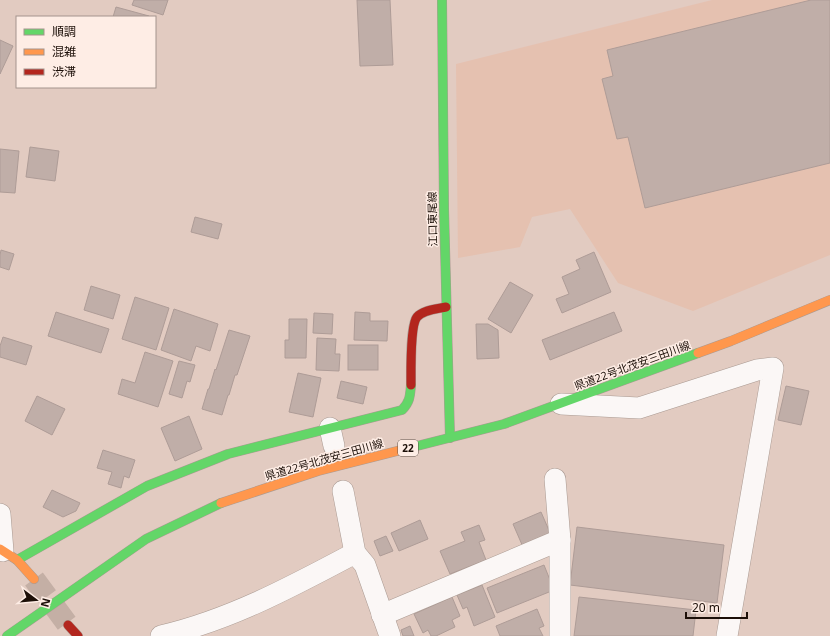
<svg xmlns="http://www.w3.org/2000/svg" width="830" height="636" viewBox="0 0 830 636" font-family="'Noto Sans','Noto Sans JP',sans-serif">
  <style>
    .built { fill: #e5c1b0 }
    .building { fill: #c0aea8; stroke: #ae9c97 }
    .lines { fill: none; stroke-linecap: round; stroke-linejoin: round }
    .secondary-tunnel { stroke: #c4afa5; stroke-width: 22; stroke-dasharray: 22 11; stroke-linecap: butt }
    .street-casing { stroke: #aa9a92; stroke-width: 22 }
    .fast-casing { stroke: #aa9a92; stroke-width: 10 }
    .slow-casing { stroke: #aa9a92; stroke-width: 10 }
    .jam-casing { stroke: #aa9a92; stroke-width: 10 }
    .street { stroke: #fbf7f6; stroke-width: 21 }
    .fast { stroke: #63d668; stroke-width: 9 }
    .slow { stroke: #ff974d; stroke-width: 9 }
    .jam { stroke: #b3261e; stroke-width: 9 }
    .labels { text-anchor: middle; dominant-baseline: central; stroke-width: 3; stroke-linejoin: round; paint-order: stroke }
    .shield { fill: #feede5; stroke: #60524a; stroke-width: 1 }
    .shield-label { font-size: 10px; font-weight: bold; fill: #1c0f08 }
    .street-label { font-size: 11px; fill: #1c0f08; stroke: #feede5 }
  </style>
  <rect width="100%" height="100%" fill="#e2cbc1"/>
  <!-- built -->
  <path class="built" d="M712,0H830V255L693,311L618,283L570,209L532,217L520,247L458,258L456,64Z"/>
  <!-- building -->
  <g class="building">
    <path d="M134,0H168L163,15L132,5Z"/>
    <path d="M357,0H390L393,65L360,66Z"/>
    <path d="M811,0H830V163L645,208L628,137L617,139L602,79L613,76L607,50Z"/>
    <path d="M116,7L149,16V17H113Z"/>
    <path d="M0,40L13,46L0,74Z"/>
    <path d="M30,147L59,151L55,181L26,177Z"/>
    <path d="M0,149L19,151L15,193L0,192Z"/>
    <path d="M195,217L222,224L218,239L191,232Z"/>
    <path d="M1,250L14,254L9,270L0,267V255Z"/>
    <path d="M594,252L611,292L562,313L556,299L569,294L562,277L580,269L576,260Z"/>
    <path d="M510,282L533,295L511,333L488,319Z"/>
    <path d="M91,286L120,295L113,319L84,310Z"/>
    <path d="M135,297L169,308L156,350L122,339Z"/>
    <path d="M174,309L218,324L210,351L196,346L191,361L161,350Z"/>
    <path d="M56,312L109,329L101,353L48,336Z"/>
    <path d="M355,312L370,313V321H388L387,341L354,340Z"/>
    <path d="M614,312L622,331L550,360L542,340Z"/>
    <path d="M314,313L333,314L332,334L313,333Z"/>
    <path d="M289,319H307L306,358H285V340H289Z"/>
    <path d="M476,324H488L498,330L499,358L477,359Z"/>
    <path d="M229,330L250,336L237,375H235L229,395H228L222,415L202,409L208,389H209L215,369L216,370Z"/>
    <path d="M3,337L32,346L26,365L0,357V346Z"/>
    <path d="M317,338L336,339L335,354H340L339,371L316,370Z"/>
    <rect x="348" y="345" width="30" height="25"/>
    <path d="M145,352L173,361L158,407L118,394L122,379L135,383Z"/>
    <path d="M179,361L195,365L190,382L187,381L182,398L169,394Z"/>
    <path d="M298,373L321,378L313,417L289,412Z"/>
    <path d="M341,381L367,387L363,404L337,398Z"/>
    <path d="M786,386L809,391L801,425L778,420Z"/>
    <path d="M37,396L65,409L52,435L25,421Z"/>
    <path d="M189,416L202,449L175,461L161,428Z"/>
    <path d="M103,450L135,460L129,478L124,476L121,488L108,484L112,472L97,468Z"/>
    <path d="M52,490L80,503L76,511L63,517L43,507Z"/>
    <path d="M541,512L551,535L523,547L513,524Z"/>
    <path d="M420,520L428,539L399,551L391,533Z"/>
    <path d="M479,525L485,540L479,542L486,560L450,574L440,551L465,541L461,532Z"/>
    <path d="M577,527L724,545L717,603L570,585Z"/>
    <path d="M386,536L393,551L380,556L374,541Z"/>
    <path d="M544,565L554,590L497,613L487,588Z"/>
    <path d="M482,585L495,617L474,626L467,607L463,609L457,595Z"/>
    <path d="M452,597L460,616L452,620L455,627L436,636H431L428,630L423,633L414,614Z"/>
    <path d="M579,597L696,610L693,636H574Z"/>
    <path d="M537,609L544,626L539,628L543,636H500L496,626Z"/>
    <path d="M410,626L414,636H403L401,630Z"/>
  </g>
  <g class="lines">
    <!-- secondary-tunnel -->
    <path class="secondary-tunnel" d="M34,579L68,625"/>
    <defs>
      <g id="street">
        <path d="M561,404L639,408L757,370L773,368L727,636"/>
        <path d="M330,428L334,446"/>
        <path d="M555,479L560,540V636"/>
        <path d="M343,491L355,553L365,565L390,636"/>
        <path d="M0,514L3,551"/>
        <path d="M382,615L560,540"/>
        <path d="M161,636C230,620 293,586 355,553"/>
      </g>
      <g id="fast">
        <path d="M442,0L444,209L450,438"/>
        <path d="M405,449L504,424L698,353"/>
        <path d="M17,560L147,486L228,454L402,410C410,402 410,396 411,385"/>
        <path d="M7,636L146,539L221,503"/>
      </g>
      <g id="slow">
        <path d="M698,353L731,341L830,300"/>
        <path d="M221,503L318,471L405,449"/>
        <path d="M0,549L17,560L34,579"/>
      </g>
      <g id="jam">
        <path d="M411,385C411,373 410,325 417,317C423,310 437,309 446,307"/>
        <path d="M68,625L78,636"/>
      </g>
    </defs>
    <!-- street casing -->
    <use href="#street" class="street-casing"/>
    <!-- fast casing -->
    <use href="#fast" class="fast-casing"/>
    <!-- slow casing -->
    <use href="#slow" class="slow-casing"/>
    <!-- jam casing -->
    <use href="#jam" class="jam-casing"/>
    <!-- street -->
    <use href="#street" class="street"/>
    <!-- fast -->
    <use href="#fast" class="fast"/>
    <!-- slow -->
    <use href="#slow" class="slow"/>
    <!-- jam -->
    <use href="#jam" class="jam"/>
  </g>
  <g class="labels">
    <!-- shield labels -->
    <rect class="shield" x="398" y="440" width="20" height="16" rx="3"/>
    <g class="shield-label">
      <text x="408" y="448">22</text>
    </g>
    <!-- street labels -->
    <g class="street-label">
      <text transform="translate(432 219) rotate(-91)">江口東尾線</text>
      <text transform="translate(632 365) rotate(-20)">県道22号北茂安三田川線</text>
      <text transform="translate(324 459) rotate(-16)">県道22号北茂安三田川線</text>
    </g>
  </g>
  <!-- legend -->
  <rect x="16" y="16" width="140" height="72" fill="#feede5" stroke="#a4948d"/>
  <rect x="24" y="29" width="20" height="6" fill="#63d668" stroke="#a4948d"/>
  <text x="52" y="36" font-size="12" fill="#1c0f08">順調</text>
  <rect x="24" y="49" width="20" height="6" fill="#ff974d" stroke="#a4948d"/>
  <text x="52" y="56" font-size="12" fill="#1c0f08">混雑</text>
  <rect x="24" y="69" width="20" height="6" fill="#b3261e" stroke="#a4948d"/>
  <text x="52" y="76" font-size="12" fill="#1c0f08">渋滞</text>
  <!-- north arrow -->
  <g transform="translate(36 600) rotate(106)" stroke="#feede5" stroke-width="3" paint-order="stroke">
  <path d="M0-3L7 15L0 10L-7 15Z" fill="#1c0f08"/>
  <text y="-6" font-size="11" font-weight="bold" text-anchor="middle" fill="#1c0f08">N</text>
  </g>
  <!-- scale -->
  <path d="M686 612v6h61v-6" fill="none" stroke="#1c0f08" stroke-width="2"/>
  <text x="692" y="612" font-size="12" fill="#1c0f08" stroke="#feede5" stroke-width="3" paint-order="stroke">20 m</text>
</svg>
